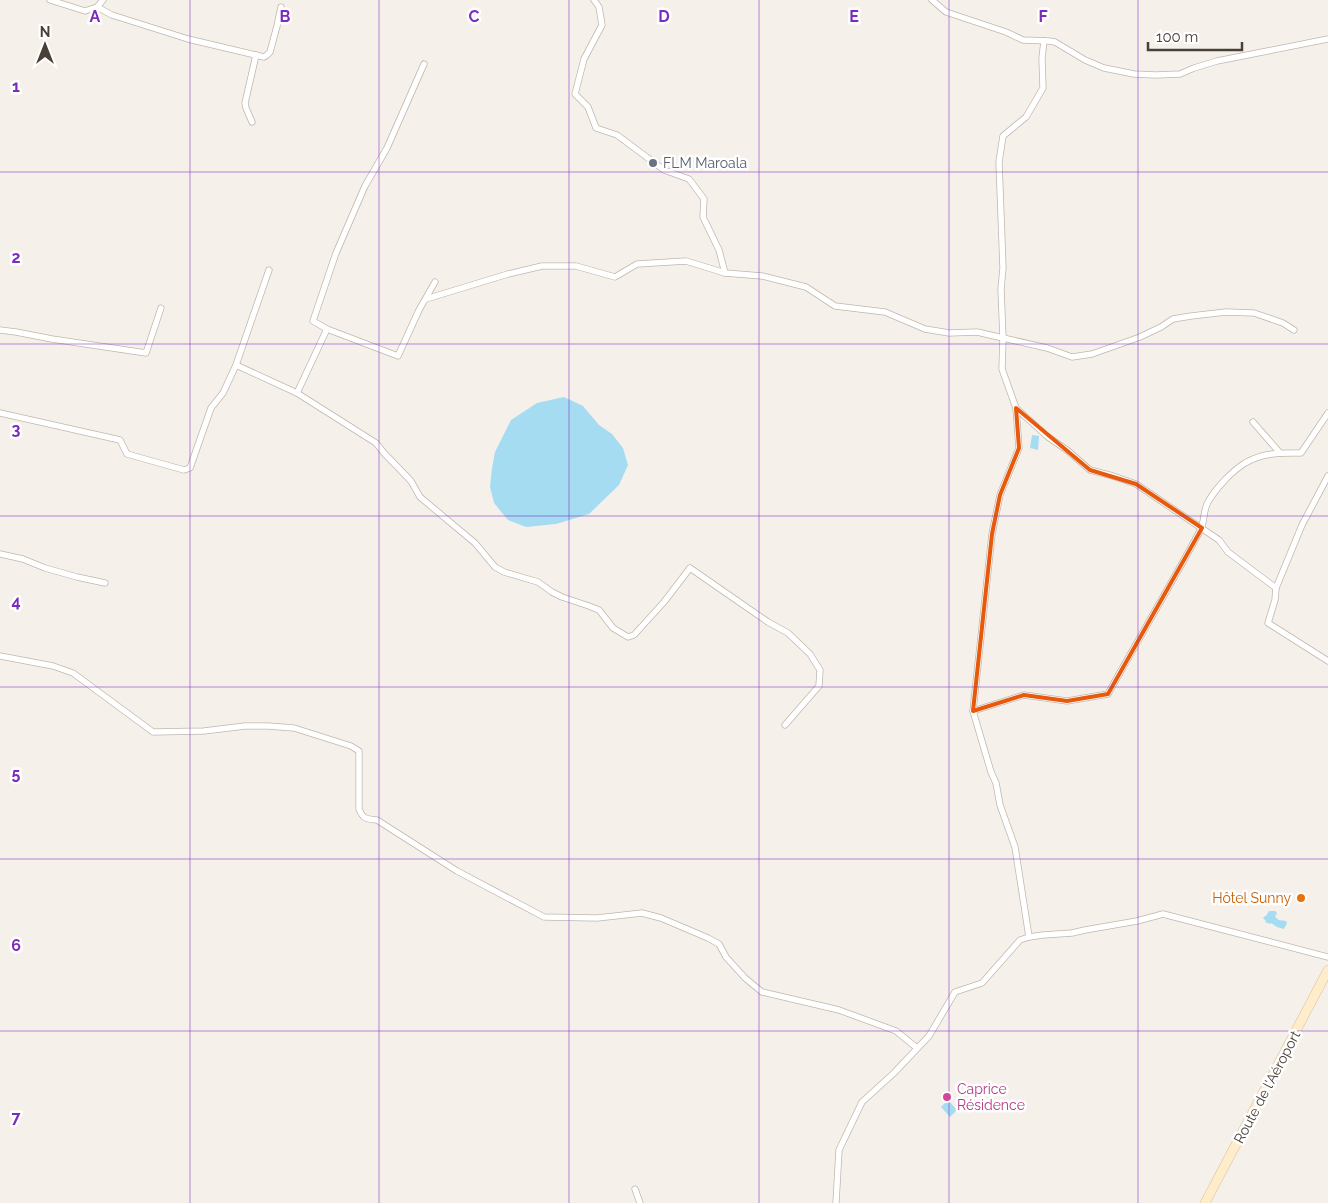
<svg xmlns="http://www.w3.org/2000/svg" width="1328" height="1203" viewBox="0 0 1328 1203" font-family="Raleway,sans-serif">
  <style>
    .water { fill: #a6dcf2 }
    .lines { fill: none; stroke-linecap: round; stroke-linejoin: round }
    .minor-casing { stroke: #c1b7ac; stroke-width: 7 }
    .secondary-casing { stroke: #d8c19b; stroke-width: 10 }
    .minor { stroke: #fff; stroke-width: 5.5 }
    .secondary { stroke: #ffecca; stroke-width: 9 }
    .marked { fill: none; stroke: #e8590c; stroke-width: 4; stroke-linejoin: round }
    .grid { fill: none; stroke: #7b2cbf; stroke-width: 1; stroke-opacity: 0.55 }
    .worship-dot { fill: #6b7280; stroke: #fff; stroke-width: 2 }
    .food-dot { fill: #e8710a; stroke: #fff; stroke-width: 2 }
    .hotel-dot { fill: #d1479c; stroke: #fff; stroke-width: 2 }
    .labels { text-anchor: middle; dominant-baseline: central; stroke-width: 5; stroke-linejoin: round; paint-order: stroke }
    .worship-label { font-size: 14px; fill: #5b616d; stroke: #fff; text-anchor: start }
    .food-label { font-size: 14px; fill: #c56008; stroke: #fff; text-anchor: end }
    .street-label { font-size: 14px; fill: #494037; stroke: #fff }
    .hotel-label { font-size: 14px; fill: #b23c85; stroke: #fff; text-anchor: start }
    .grid-label { font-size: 16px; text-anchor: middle; font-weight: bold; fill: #7b2cbf; stroke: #fff; stroke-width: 5; stroke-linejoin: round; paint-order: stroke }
  </style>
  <rect width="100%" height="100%" fill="#f5f0ea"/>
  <!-- water -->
  <g class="water">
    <path d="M564,397L583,406L599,425L612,434L623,448L628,465L619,485L589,514L556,524L526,527L508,520L494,503L490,487L492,468L495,452L511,420L537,403Z"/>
    <path d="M1032,435L1039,436L1038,450L1030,448Z"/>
    <path d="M1269,911H1275L1277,913L1275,917L1279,920L1286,921L1287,923L1284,929L1277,927L1271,923L1270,924L1265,922L1266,921L1263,918L1265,916H1266Z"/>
    <path d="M948,1100L957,1110L950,1117L941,1107Z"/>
  </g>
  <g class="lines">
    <defs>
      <g id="minor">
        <path d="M50,0L85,11L97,7L103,0"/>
        <path d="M594,0L599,7L602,25L584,59L575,94L588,107L596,128L617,135L664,170L689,179L704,199L703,217L719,250L725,273"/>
        <path d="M932,0L946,12L1006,32L1023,40L1049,41L1055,42L1085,60L1104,68L1134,74L1156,75L1180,74L1194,68L1217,61L1328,39"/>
        <path d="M97,7L112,15L188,39L264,57L267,55L270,52L277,26L281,7"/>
        <path d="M1044,41L1042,58L1043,88L1026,117L1003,136L999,162L1003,268L1001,289L1003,338L1047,348L1072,357L1092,354L1140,337L1161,327L1173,319L1191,316L1226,312L1254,313L1283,323L1294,330"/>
        <path d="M252,122L246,108L245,103L256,55"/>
        <path d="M426,299L508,274L542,266H576L615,277L637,264L686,261L725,273L762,276L806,287L835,306L885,312L925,329L949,333L977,332L1003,338L1002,369L1016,408L1019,448L1000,495L992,534L973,711L1024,695L1067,701L1108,694C1138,640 1170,586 1200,531C1205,522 1203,510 1208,502C1216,488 1232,471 1245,463C1264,452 1280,453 1301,453L1328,413"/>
        <path d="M327,329L313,321L336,253L365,186L387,148L424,64"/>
        <path d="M0,330L16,332L52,339L146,353L161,308"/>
        <path d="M236,365L297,393L327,329L398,356L419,310L435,282"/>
        <path d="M297,393L376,443L384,453L411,481L420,497L475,543L495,567L504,572L538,582L552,592L562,597L589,606L599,610L613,628L628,637L634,635L664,602L690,568L768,622L788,633L810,654L820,670L819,686L785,725"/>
        <path d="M1016,408L1048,437L1067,450L1090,470L1113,476L1136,484L1219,540L1228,552L1276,588L1275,600L1268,623L1328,661"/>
        <path d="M0,413L120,440L127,454L184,470L190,468L211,408L223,393L236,365L269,270"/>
        <path d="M1253,422L1280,453"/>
        <path d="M0,554L23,559L45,568L77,577L105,583"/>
        <path d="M1276,588L1302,525L1328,476"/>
        <path d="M0,656L53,666L73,673L153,732L204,731L245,726H268L294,728L351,746L359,751V809C363,819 366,819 377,820L457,871L544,917L597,918L642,913L661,918L708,938L719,944L726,957L745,978L762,992L839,1010L896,1031L917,1048"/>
        <path d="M973,711L991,772L996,783L1000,805L1015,847L1029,937"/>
        <path d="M635,1189L640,1203"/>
        <path d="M836,1203L839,1150L862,1102L894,1073L929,1036L955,992L982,983L1020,940L1029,937L1043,935L1072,933L1085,930L1137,921L1163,914L1328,957"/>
      </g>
      <path id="secondary" d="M1205,1203L1328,970"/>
    </defs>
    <!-- minor casing -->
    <use href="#minor" class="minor-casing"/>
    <!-- secondary casing -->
    <use href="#secondary" class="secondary-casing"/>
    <!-- minor -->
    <use href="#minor" class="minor"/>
    <!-- secondary -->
    <use href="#secondary" class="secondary"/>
  </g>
  <!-- marked area -->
  <path class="marked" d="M1016,408L1090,470L1136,484L1202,528L1108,694L1067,701L1024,695L973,711L992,534L1000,495L1019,448Z"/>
  <!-- grid -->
  <path class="grid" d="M190,0V1203M379,0V1203M569,0V1203M759,0V1203M949,0V1203M1138,0V1203M0,172H1328M0,344H1328M0,516H1328M0,687H1328M0,859H1328M0,1031H1328"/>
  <!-- markers -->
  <circle class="worship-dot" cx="653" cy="163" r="5"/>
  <circle class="food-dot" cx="1301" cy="898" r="5"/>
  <circle class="hotel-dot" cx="947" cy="1097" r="5"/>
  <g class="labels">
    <!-- worship labels -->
    <g class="worship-label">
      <text x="663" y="163">FLM Maroala</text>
    </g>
    <!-- food labels -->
    <g class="food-label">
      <text x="1291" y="898">Hôtel Sunny</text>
    </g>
    <!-- street labels -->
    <g class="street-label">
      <text transform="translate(1267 1087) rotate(-62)">Route de l'Aéroport</text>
    </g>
    <!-- hotel labels -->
    <g class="hotel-label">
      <text x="957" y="1089">Caprice<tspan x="957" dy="16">Résidence</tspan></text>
    </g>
  </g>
  <g class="grid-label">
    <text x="95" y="22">A</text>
    <text x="285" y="22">B</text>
    <text x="474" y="22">C</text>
    <text x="664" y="22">D</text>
    <text x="854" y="22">E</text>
    <text x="1043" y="22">F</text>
    <text x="16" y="92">1</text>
    <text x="16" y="263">2</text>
    <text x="16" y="435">3</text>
    <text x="16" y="607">4</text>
    <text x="16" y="779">5</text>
    <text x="16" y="951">6</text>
    <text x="16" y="1123">7</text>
  </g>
  <!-- north arrow -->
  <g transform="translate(45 45)" stroke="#ffffff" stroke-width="4" paint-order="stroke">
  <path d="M0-4L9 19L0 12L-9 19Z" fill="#494037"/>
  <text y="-8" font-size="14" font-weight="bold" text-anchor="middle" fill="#494037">N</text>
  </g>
  <!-- scale -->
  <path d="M1148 42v8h94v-8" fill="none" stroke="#494037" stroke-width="2.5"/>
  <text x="1156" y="42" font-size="15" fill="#494037" stroke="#ffffff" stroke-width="4" paint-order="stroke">100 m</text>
</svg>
